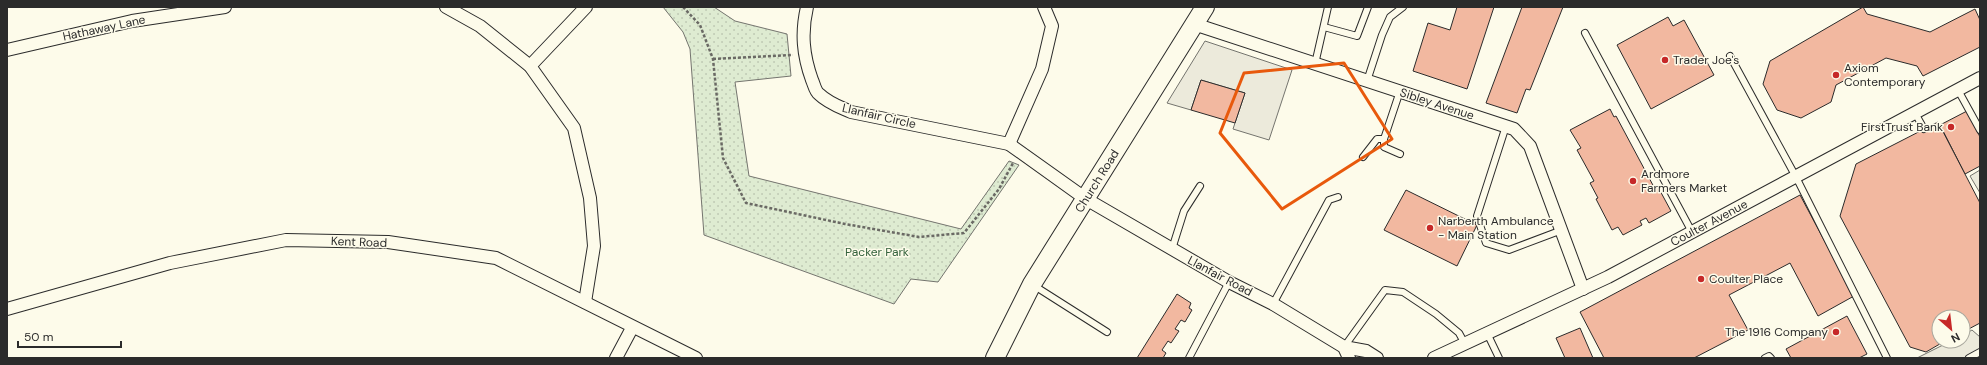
<svg xmlns="http://www.w3.org/2000/svg" width="1987" height="365" viewBox="0 0 1987 365" font-family="'DM Sans',sans-serif">
  <style>
    .park { fill: url(#park-dots); stroke: #74746e }
    .parking { fill: #eceadb; stroke: #74746e }
    .building { fill: #f2b8a0; stroke: #2b2b2b }
    .lines { fill: none; stroke-linecap: round; stroke-linejoin: round }
    .lane-casing { stroke: #2b2b2b; stroke-width: 8 }
    .street-casing { stroke: #2b2b2b; stroke-width: 14 }
    .secondary-casing { stroke: #2b2b2b; stroke-width: 20 }
    .path { stroke: #6a6964; stroke-width: 2.5; stroke-dasharray: 3 2; stroke-linecap: butt }
    .lane { stroke: #fdfbea; stroke-width: 6 }
    .street { stroke: #fdfbea; stroke-width: 12 }
    .secondary { stroke: #fdfbea; stroke-width: 18 }
    .marked { fill: none; stroke: #e8590c; stroke-width: 3; stroke-linejoin: round }
    .poi-dot { fill: #c62828; stroke: #fdfbea; stroke-width: 1.5 }
    .labels { text-anchor: middle; dominant-baseline: central; stroke-width: 3; stroke-linejoin: round; paint-order: stroke }
    .street-label { font-size: 12px; fill: #2b2b2b; stroke: #fdfbea }
    .poi-label { font-size: 12px; fill: #2b2b2b; stroke: #fdfbea; text-anchor: start }
    .park-label { font-size: 12px; fill: #34623c; stroke: #fdfbea }
  </style>
  <defs>
    <pattern id="park-dots" width="8" height="8" patternUnits="userSpaceOnUse"><rect width="8" height="8" fill="#deebd1"/><path d="M2 2h.1M6 6h.1" fill="none" stroke="#bfcab4" stroke-width="1.8" stroke-linecap="round"/></pattern>
  </defs>
  <rect width="100%" height="100%" fill="#fdfbea"/>
  <!-- park -->
  <path class="park" d="M663,7H714L735,21L787,34L791,76L735,82L749,176L961,229L1009,161L1019,165L938,282L911,279L894,304L704,235L690,49L683,32Z"/>
  <!-- parking -->
  <g class="parking">
    <path d="M1205,41L1292,70L1269,140L1233,129L1245,93L1201,80L1191,110L1167,103Z"/>
    <path d="M1980,170V193L1970,176Z"/>
    <path d="M1972,330L1980,337V358H1917L1951,341H1963V335Z"/>
  </g>
  <!-- building -->
  <g class="building">
    <path d="M1457,7H1494L1467,89L1413,71L1428,23L1450,30Z"/>
    <path d="M1522,7H1563L1530,90L1526,89L1517,113L1486,103Z"/>
    <path d="M1863,7L1867,14L1930,32L1975,9L1980,20V47L1923,76L1917,66L1886,58L1836,85L1831,102L1801,118L1777,110L1763,84L1770,61Z"/>
    <path d="M1668,17L1673,26L1684,20L1714,75L1651,109L1617,45Z"/>
    <path d="M1201,80L1245,93L1235,123L1191,110Z"/>
    <path d="M1610,109L1614,117L1616,116L1655,189L1658,187L1671,211L1649,223L1646,218L1640,221L1642,225L1623,235L1618,227L1612,230L1596,199L1598,198L1590,183L1594,181L1577,150L1581,148L1570,130Z"/>
    <path d="M1967,111L1980,137V166L1965,174L1940,125Z"/>
    <path d="M1938,122L1980,203V323L1963,332V317H1939V341H1945L1926,352L1910,347L1840,216L1856,164Z"/>
    <path d="M1406,190L1477,225L1457,266L1384,230Z"/>
    <path d="M1800,195L1854,296L1818,316L1790,263L1729,295L1748,330L1694,358H1604L1580,312Z"/>
    <path d="M1177,294L1191,303L1189,308L1192,310L1185,322L1181,320L1175,329L1179,331L1171,343L1168,341L1162,350L1166,353L1163,358H1137Z"/>
    <path d="M1847,316L1867,354L1859,358H1791L1786,349Z"/>
    <path d="M1580,328L1593,358H1565L1556,338Z"/>
  </g>
  <g class="lines">
    <defs>
      <g id="lane">
        <path d="M1324,27L1357,36L1368,7"/>
        <path d="M1585,33L1692,232"/>
        <path d="M1730,56L1796,177L1887,358"/>
        <path d="M1315,64L1328,7"/>
        <path d="M1367,81L1382,35L1390,17L1403,7"/>
        <path d="M1958,90L1980,130"/>
        <path d="M1400,91L1384,139V147L1400,154"/>
        <path d="M1915,113L1924,129"/>
        <path d="M1506,126L1477,216L1486,243L1509,250L1562,230"/>
        <path d="M1363,157L1377,139H1384"/>
        <path d="M1172,249L1184,211L1200,186"/>
        <path d="M1033,285L1107,332"/>
        <path d="M1273,304L1329,200L1338,197"/>
        <path d="M1487,333L1499,358"/>
        <path d="M1344,347L1385,290L1403,292L1436,314L1459,333L1465,344"/>
        <path d="M1189,358L1229,282"/>
        <path d="M1765,358L1769,356L1771,358"/>
        <path d="M1969,358L1980,352"/>
      </g>
      <g id="street">
        <path d="M446,7L480,26L530,66L574,128L590,198L594,246L585,302"/>
        <path d="M807,7C801,33 803,55 812,80C814,84 815,91 819,94C828,103 840,107 851,112L1009,144L1042,69L1052,26L1044,7"/>
        <path d="M1194,24L1514,129L1530,146L1583,289"/>
        <path d="M7,50L132,21L225,7"/>
        <path d="M530,66L586,7"/>
        <path d="M1009,144L1086,199L1229,282L1273,304L1344,347L1349,358"/>
        <path d="M7,309L170,263L286,240L388,242L496,258L696,358"/>
        <path d="M1344,347L1366,351L1377,358"/>
        <path d="M616,358L632,328"/>
        <path d="M1434,358L1608,277L1980,78"/>
      </g>
      <path id="secondary" d="M995,358L1032,284L1205,7"/>
    </defs>
    <!-- lane casing -->
    <use href="#lane" class="lane-casing"/>
    <!-- street casing -->
    <use href="#street" class="street-casing"/>
    <!-- secondary casing -->
    <use href="#secondary" class="secondary-casing"/>
    <!-- path -->
    <g class="path">
      <path d="M683,7L700,25L713,59L723,158L746,203L845,224L919,237L964,233L999,189L1013,163"/>
      <path d="M713,59L793,55"/>
    </g>
    <!-- lane -->
    <use href="#lane" class="lane"/>
    <!-- street -->
    <use href="#street" class="street"/>
    <!-- secondary -->
    <use href="#secondary" class="secondary"/>
  </g>
  <!-- marked area -->
  <path class="marked" d="M1344,63L1392,139L1282,209L1220,133L1244,73Z"/>
  <!-- markers -->
  <g class="poi-dot">
    <circle cx="1665" cy="60" r="4"/>
    <circle cx="1836" cy="75" r="4"/>
    <circle cx="1951" cy="127" r="4"/>
    <circle cx="1633" cy="181" r="4"/>
    <circle cx="1430" cy="228" r="4"/>
    <circle cx="1701" cy="279" r="4"/>
    <circle cx="1836" cy="332" r="4"/>
  </g>
  <g class="labels">
    <!-- street labels -->
    <g class="street-label">
      <text transform="translate(104 28) rotate(-12)">Hathaway Lane</text>
      <text transform="translate(1437 104) rotate(18)">Sibley Avenue</text>
      <text transform="translate(879 116) rotate(13)">Llanfair Circle</text>
      <text transform="translate(1097 181) rotate(-58)">Church Road</text>
      <text transform="translate(1709 223) rotate(-28)">Coulter Avenue</text>
      <text transform="translate(359 242) rotate(2)">Kent Road</text>
      <text transform="translate(1220 276) rotate(28)">Llanfair Road</text>
    </g>
    <!-- poi labels -->
    <g class="poi-label">
      <text x="1673" y="60">Trader Joe's</text>
      <text x="1844" y="68">Axiom<tspan x="1844" dy="14">Contemporary</tspan></text>
      <text x="1943" y="127" text-anchor="end">FirstTrust Bank</text>
      <text x="1641" y="174">Ardmore<tspan x="1641" dy="14">Farmers Market</tspan></text>
      <text x="1438" y="221">Narberth Ambulance<tspan x="1438" dy="14">- Main Station</tspan></text>
      <text x="1709" y="279">Coulter Place</text>
      <text x="1828" y="332" text-anchor="end">The 1916 Company</text>
    </g>
    <!-- park labels -->
    <g class="park-label">
      <text x="877" y="252">Packer Park</text>
    </g>
  </g>
  <!-- border -->
  <rect width="1987" height="365" fill="none" stroke="#2b2b2b" stroke-width="16"/>
  <!-- north arrow -->
  <g transform="translate(1951 329) rotate(152)"><circle r="19" fill="#fdfbea" stroke="#a9a89e"/>
  <path d="M0-3L7 15L0 10L-7 15Z" fill="#c62828"/>
  <text y="-6" font-size="11" font-weight="bold" text-anchor="middle" fill="#2b2b2b">N</text>
  </g>
  <!-- scale -->
  <path d="M18 341v6h103v-6" fill="none" stroke="#2b2b2b" stroke-width="2"/>
  <text x="24" y="341" font-size="12" fill="#2b2b2b" stroke="#fdfbea" stroke-width="3" paint-order="stroke">50 m</text>
</svg>
